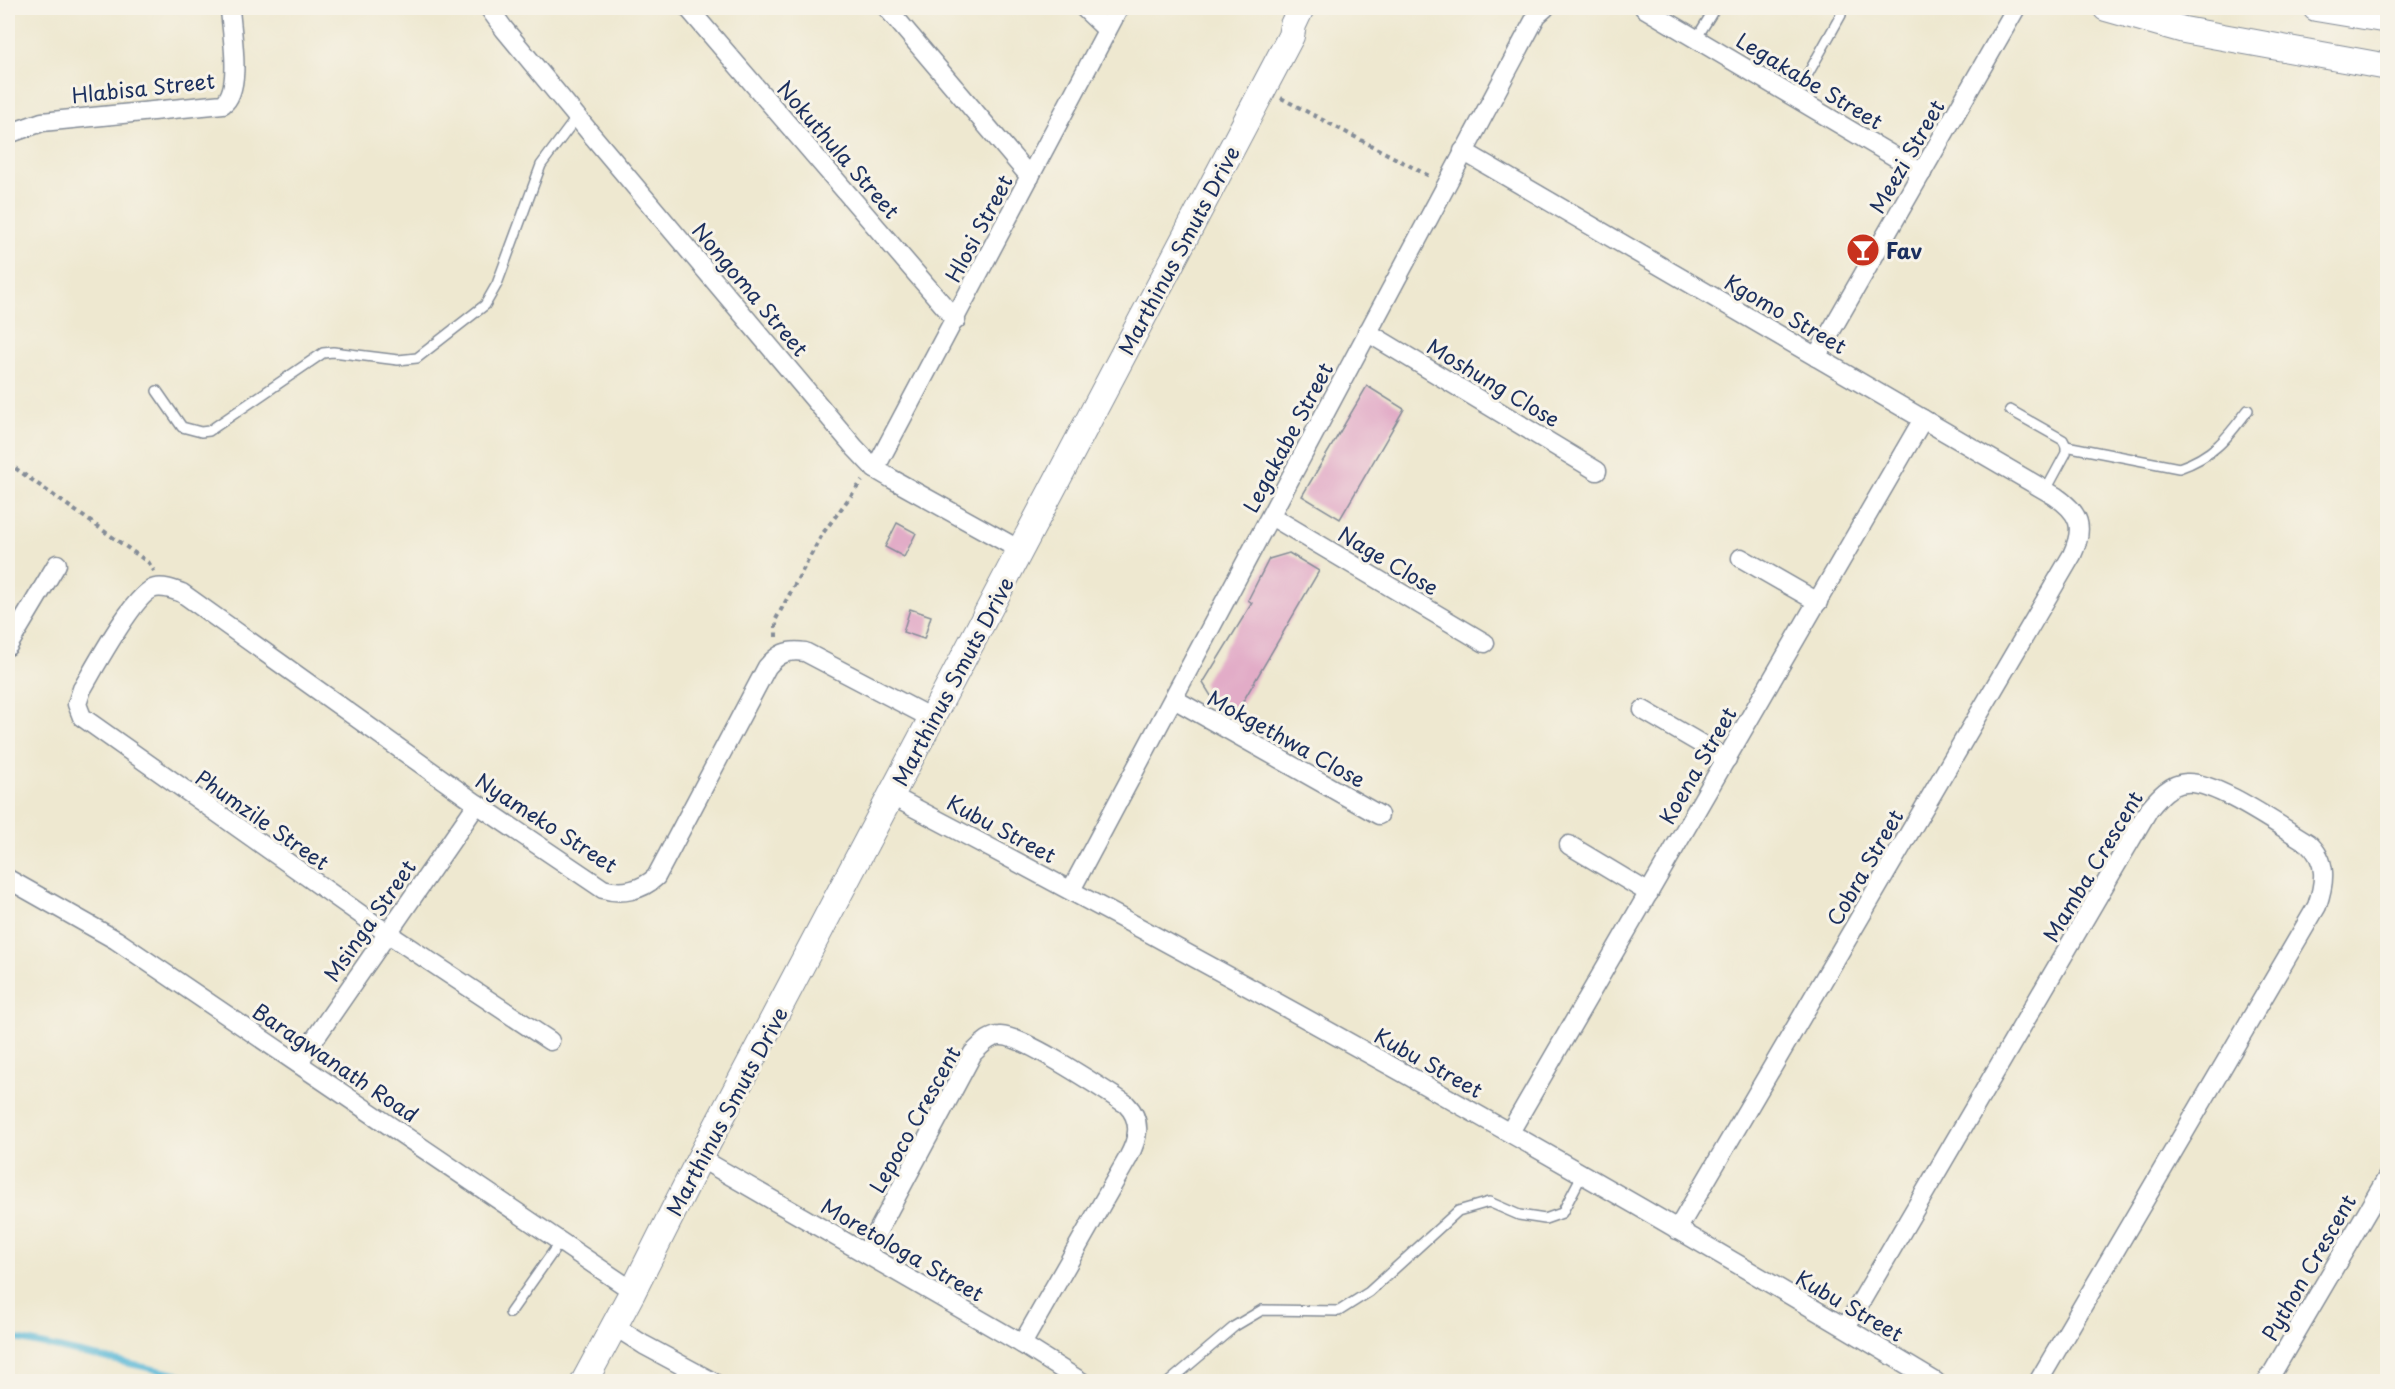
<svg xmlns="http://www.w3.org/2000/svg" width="2395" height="1389" viewBox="0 0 2395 1389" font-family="'Playpen Sans',sans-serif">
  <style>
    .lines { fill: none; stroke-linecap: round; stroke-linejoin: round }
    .stream { stroke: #59b8d7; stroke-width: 6 }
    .building { fill: #e2acc7 }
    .lane-casing { stroke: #848c97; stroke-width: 12 }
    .street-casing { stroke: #848c97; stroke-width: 21 }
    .secondary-casing { stroke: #848c97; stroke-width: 28 }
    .path { stroke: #848c97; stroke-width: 4; stroke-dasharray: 4.5 4.5; stroke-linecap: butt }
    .lane { stroke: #fff; stroke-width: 9 }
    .street { stroke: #fff; stroke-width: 18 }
    .secondary { stroke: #fff; stroke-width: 26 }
    .labels { text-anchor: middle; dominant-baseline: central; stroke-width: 6; stroke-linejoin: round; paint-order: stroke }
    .street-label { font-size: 21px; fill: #1b2f5e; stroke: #f7f3e8 }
    .poi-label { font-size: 21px; font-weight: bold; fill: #1b2f5e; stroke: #f7f3e8; text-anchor: start }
  </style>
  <rect width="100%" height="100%" fill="#f7f3e8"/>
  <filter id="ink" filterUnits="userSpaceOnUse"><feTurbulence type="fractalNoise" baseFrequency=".0167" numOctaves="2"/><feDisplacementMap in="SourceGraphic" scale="12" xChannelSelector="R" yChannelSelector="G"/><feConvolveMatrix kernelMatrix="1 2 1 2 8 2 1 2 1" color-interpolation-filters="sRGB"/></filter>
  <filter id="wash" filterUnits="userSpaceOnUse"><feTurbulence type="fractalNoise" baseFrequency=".008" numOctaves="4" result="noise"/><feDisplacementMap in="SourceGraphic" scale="24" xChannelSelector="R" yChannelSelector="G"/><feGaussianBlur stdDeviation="1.35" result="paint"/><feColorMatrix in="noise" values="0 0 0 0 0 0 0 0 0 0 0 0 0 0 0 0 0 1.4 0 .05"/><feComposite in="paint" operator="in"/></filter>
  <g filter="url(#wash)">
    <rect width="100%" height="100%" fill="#eee8d0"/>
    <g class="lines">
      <!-- stream -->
      <path class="stream" d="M8,1337L212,1382"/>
    </g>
    <g id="blocks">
      <!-- building -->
      <g class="building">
        <path d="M1367,386L1404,409L1340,519L1302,496Z"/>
        <path d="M897,523L916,533L904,557L885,547Z"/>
        <path d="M1289,553L1319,571L1238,710L1211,696L1203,683L1252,603L1248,600L1269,559Z"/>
        <path d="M910,609L931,616L924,639L903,632Z"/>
      </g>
    </g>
  </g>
  <g filter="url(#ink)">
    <use href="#blocks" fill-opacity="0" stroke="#848c97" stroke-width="1.5"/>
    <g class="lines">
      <defs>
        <g id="lane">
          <path d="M1696,39L1715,8"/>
          <path d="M1795,97L1841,15"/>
          <path d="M157,391L182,427L201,432L209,431L323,353L333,352L398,360L417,358L485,305L497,284L541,165L577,117"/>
          <path d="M2010,410L2063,440L2066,446V453L2046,490"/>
          <path d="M2066,446L2179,468C2214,456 2227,438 2248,410"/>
          <path d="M510,1313L560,1242"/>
          <path d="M1169,1382L1235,1326L1262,1310L1339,1311L1369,1292L1458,1211L1489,1202L1519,1215L1545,1219L1562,1213L1582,1175"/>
        </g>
        <g id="street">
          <path d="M489,8L504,29L591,134L855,448L875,469L892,479L1020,550"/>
          <path d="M688,8L956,320"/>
          <path d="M887,8L1030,177"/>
          <path d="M1084,8L1107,30"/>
          <path d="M1644,8L1922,173"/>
          <path d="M8,134L42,122L223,104C243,89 231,31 230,8"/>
          <path d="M1463,151L2055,496C2080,513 2085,527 2072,555L1677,1230"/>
          <path d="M1367,332L1597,471"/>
          <path d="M1816,357L2016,8"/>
          <path d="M875,469L1119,8"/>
          <path d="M1271,516L1485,643"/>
          <path d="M1741,558L1818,602"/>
          <path d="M8,646L57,564"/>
          <path d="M1174,699L1379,815"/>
          <path d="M1643,710L1727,759"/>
          <path d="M892,796C1245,981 1594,1176 1936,1382"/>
          <path d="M1569,845L1649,893"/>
          <path d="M8,879L116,940L633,1291"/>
          <path d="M1071,890L1537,15L1545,8"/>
          <path d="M550,1041L387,933L82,717L77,704L82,689C94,669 135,592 155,588C164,586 174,590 182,593L477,804L603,889C622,895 642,890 656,877L767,667C778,654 787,649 805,652L933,719"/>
          <path d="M298,1063L477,804"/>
          <path d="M1510,1132L1923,419"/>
          <path d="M700,1158L1022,1344L1082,1382"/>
          <path d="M866,1253L973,1053C981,1046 988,1036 1000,1036C1021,1034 1104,1090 1126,1104C1143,1121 1138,1139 1128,1158L1022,1344"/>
          <path d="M614,1326L644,1345L713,1382"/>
          <path d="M1846,1327L2149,809C2159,797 2170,784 2186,783C2215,780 2281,827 2308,843C2328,861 2325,882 2317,906L2038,1382"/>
          <path d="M2267,1382L2388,1176"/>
        </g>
        <g id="secondary">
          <path d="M2106,8L2184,30L2388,67"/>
          <path d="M2316,8L2388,20"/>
          <path d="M584,1382L633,1291L700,1158L1291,36L1293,25L1301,8"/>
        </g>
      </defs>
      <!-- lane casing -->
      <use href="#lane" class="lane-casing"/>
      <!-- street casing -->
      <use href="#street" class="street-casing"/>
      <!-- secondary casing -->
      <use href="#secondary" class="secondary-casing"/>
      <!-- path -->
      <g class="path">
        <path d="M1281,98L1431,177"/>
        <path d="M8,463L149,563L154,571"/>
        <path d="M776,637V619L823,533L862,481"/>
      </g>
      <!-- lane -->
      <use href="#lane" class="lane"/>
      <!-- street -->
      <use href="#street" class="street"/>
      <!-- secondary -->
      <use href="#secondary" class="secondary"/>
    </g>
  </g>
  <!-- icons -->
  <defs>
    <symbol id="bar-disc" viewBox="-11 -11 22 22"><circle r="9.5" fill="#c8321e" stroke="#f7f3e8"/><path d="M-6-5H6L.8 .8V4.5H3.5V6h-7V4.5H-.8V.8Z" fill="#fff"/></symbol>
  </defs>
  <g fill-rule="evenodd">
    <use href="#bar-disc" x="1844" y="231" width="38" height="38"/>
  </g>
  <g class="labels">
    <!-- street labels -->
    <g class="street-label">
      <text transform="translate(1810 80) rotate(31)">Legakabe Street</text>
      <text transform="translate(143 87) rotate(-6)">Hlabisa Street</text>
      <text transform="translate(839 149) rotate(49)">Nokuthula Street</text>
      <text transform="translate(1906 156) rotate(-60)">Meezi Street</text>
      <text transform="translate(978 228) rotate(-62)">Hlosi Street</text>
      <text transform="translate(1178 250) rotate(-62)">Marthinus Smuts Drive</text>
      <text transform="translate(751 289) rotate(50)">Nongoma Street</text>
      <text transform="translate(1786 313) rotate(30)">Kgomo Street</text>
      <text transform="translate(1494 382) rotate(31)">Moshung Close</text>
      <text transform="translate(1287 437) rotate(-62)">Legakabe Street</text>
      <text transform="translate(1389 560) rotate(31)">Nage Close</text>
      <text transform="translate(952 681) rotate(-62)">Marthinus Smuts Drive</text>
      <text transform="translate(1287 738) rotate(29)">Mokgethwa Close</text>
      <text transform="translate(1697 765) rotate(-60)">Koena Street</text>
      <text transform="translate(263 819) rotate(35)">Phumzile Street</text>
      <text transform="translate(547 822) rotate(33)">Nyameko Street</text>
      <text transform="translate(1002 828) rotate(28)">Kubu Street</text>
      <text transform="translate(2092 866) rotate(-59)">Mamba Crescent</text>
      <text transform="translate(1864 867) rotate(-60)">Cobra Street</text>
      <text transform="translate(369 920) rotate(-55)">Msinga Street</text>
      <text transform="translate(336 1062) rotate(34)">Baragwanath Road</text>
      <text transform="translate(1429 1062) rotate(29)">Kubu Street</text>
      <text transform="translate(726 1111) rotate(-62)">Marthinus Smuts Drive</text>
      <text transform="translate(914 1119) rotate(-61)">Lepoco Crescent</text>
      <text transform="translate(903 1249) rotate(30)">Moretologa Street</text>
      <text transform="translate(2308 1267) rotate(-60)">Python Crescent</text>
      <text transform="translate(1850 1305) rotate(30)">Kubu Street</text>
    </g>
    <!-- poi labels -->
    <g class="poi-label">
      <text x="1886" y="250">Fav</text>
    </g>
  </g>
  <!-- margin -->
  <rect width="2395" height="1389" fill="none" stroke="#f7f3e8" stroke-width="30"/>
</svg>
